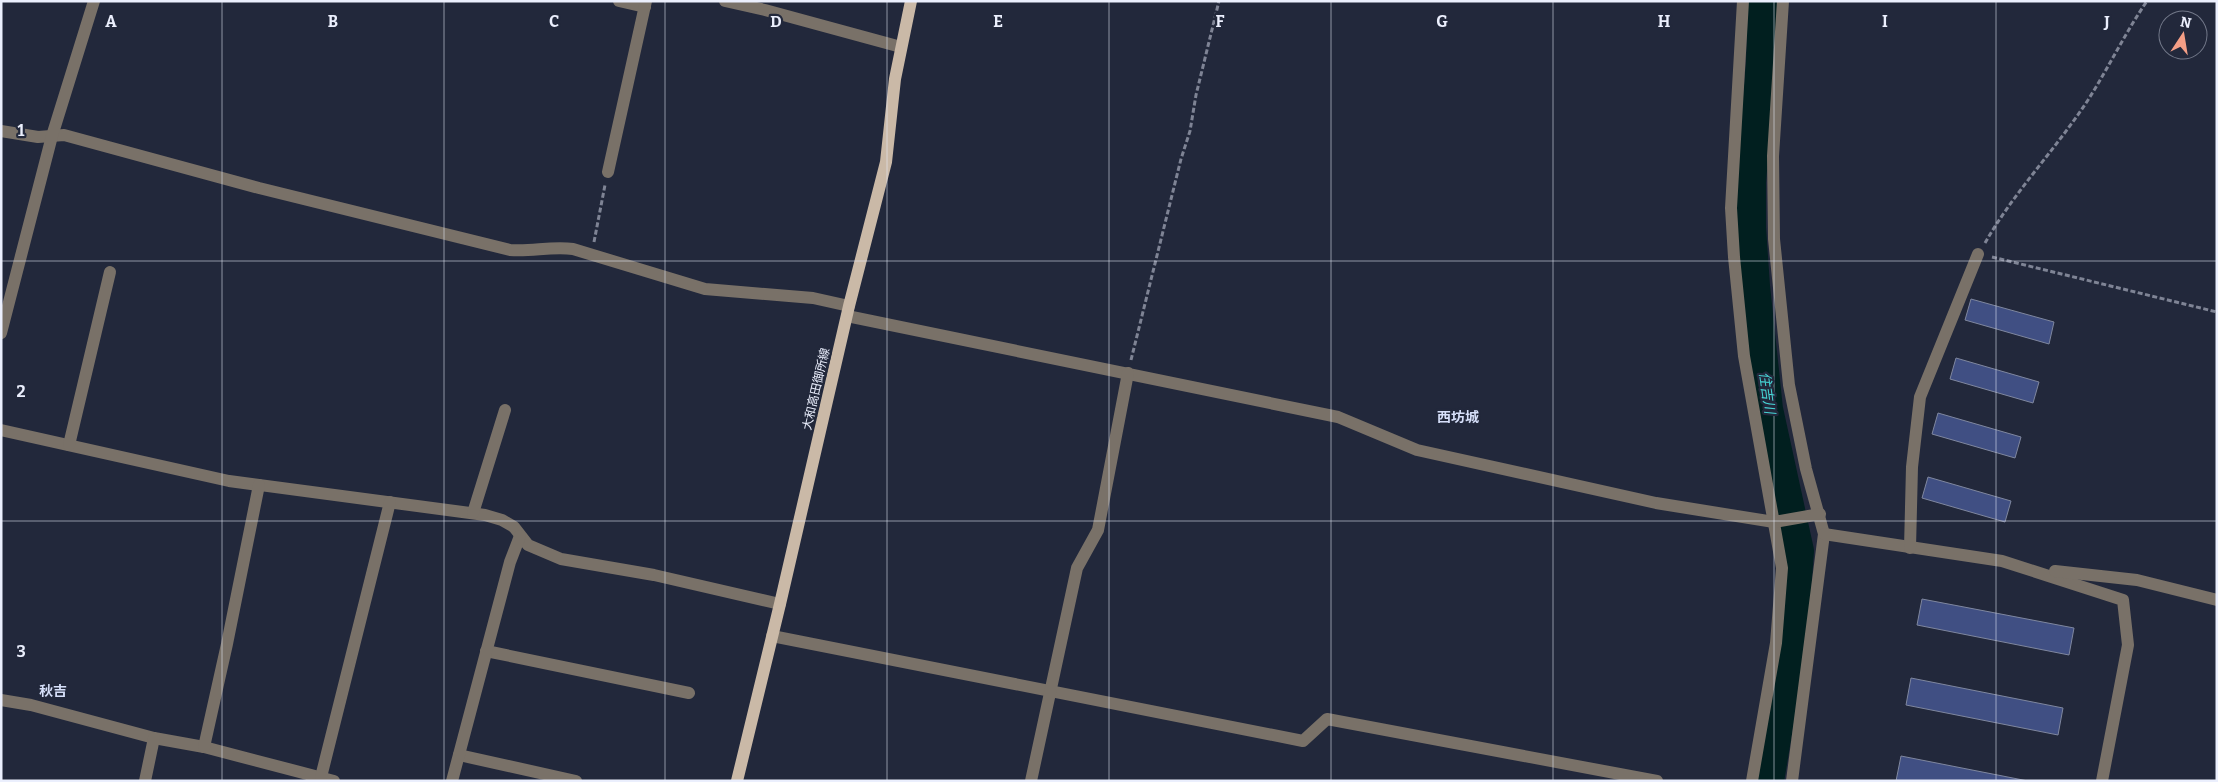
<svg xmlns="http://www.w3.org/2000/svg" width="2218" height="782" viewBox="0 0 2218 782" font-family="Bitter,'Noto Sans JP',serif">
  <style>
    .lines { fill: none; stroke-linecap: round; stroke-linejoin: round }
    .river { stroke: #011f1f; stroke-width: 30 }
    .building { fill: #404f83; stroke: #7f879f }
    .path { stroke: #7f8495; stroke-width: 3; stroke-dasharray: 5 2.5; stroke-linecap: butt }
    .minor { stroke: #797168; stroke-width: 12 }
    .major { stroke: #cab9a7; stroke-width: 12 }
    .grid { fill: none; stroke: #ebeffd; stroke-width: 1; stroke-opacity: 0.55 }
    .labels { text-anchor: middle; dominant-baseline: central; stroke-width: 4.5; stroke-linejoin: round; paint-order: stroke }
    .street-label { font-size: 12px; fill: #ebeffd; stroke: #22283b }
    .water-label { font-size: 14px; font-style: italic; fill: #47d6d7; stroke: #22283b }
    .neighbourhood-label { font-size: 14px; font-weight: bold; fill: #d6dff9; stroke: #22283b }
    .grid-label { font-size: 16px; text-anchor: middle; font-weight: bold; fill: #ebeffd; stroke: #22283b; stroke-width: 4.5; stroke-linejoin: round; paint-order: stroke }
  </style>
  <rect width="100%" height="100%" fill="#22283b"/>
  <g class="lines">
    <!-- river -->
    <path class="river" d="M1763,1L1761,62L1751,182V228L1755,286L1768,409L1799,551L1793,637L1769,781"/>
  </g>
  <!-- building -->
  <g class="building">
    <path d="M1971,299L2054,322L2049,344L1965,320Z"/>
    <path d="M1956,358L2039,382L2033,403L1950,379Z"/>
    <path d="M1938,413L2021,437L2015,458L1932,434Z"/>
    <path d="M1928,477L2011,501L2005,522L1922,498Z"/>
    <path d="M1922,599L2074,628L2069,655L1917,625Z"/>
    <path d="M1911,678L2063,708L2058,735L1906,705Z"/>
    <path d="M1901,756L2028,781H1896Z"/>
  </g>
  <g class="lines">
    <!-- path -->
    <g class="path">
      <path d="M594,242L605,185"/>
      <path d="M1985,243C2014,192 2056,149 2088,100C2109,67 2125,33 2147,1"/>
      <path d="M1992,257L2217,312"/>
      <path d="M1131,360L1181,159L1190,131L1196,95L1219,1"/>
    </g>
    <!-- minor -->
    <g class="minor">
      <path d="M619,1L645,7"/>
      <path d="M725,1L765,10L901,47"/>
      <path d="M1743,1L1731,208L1734,257L1744,356L1782,568L1776,643L1752,781"/>
      <path d="M1783,1L1773,156L1774,239L1789,385L1806,469L1824,534L1792,781"/>
      <path d="M1,131L38,137L64,135L259,188L510,250C531,252 551,246 573,249L705,289L813,298L849,306"/>
      <path d="M608,172L646,1"/>
      <path d="M847,316L1338,417L1417,450L1656,503L1774,522L1820,514"/>
      <path d="M1,333L52,136L94,1"/>
      <path d="M1,430L229,481L485,515L502,520L514,527L528,545L561,559L654,575L780,604"/>
      <path d="M69,445L110,272"/>
      <path d="M473,513L505,410"/>
      <path d="M1824,534L2002,561L2123,600L2128,645L2102,781"/>
      <path d="M1910,548L1912,467L1920,397L1978,254"/>
      <path d="M2055,571L2137,580L2217,600"/>
      <path d="M772,636L1303,741L1327,719L1657,781"/>
      <path d="M486,651L689,693"/>
      <path d="M1,700L31,705L154,738L204,747L334,781"/>
      <path d="M204,747L227,644L259,485"/>
      <path d="M459,755L576,781"/>
      <path d="M321,777L390,502"/>
      <path d="M145,781L154,738"/>
      <path d="M452,781L510,562L520,536"/>
      <path d="M1031,781L1077,568L1098,530L1128,373"/>
    </g>
    <!-- major -->
    <path class="major" d="M737,781L780,604L849,306L886,162L895,79L911,1"/>
  </g>
  <!-- grid -->
  <path class="grid" d="M222,1V781M444,1V781M665,1V781M887,1V781M1109,1V781M1331,1V781M1553,1V781M1774,1V781M1996,1V781M1,261H2217M1,521H2217"/>
  <g class="labels">
    <!-- street labels -->
    <g class="street-label">
      <text transform="translate(816 389) rotate(-77)">大和高田御所線</text>
    </g>
    <!-- water labels -->
    <g class="water-label">
      <text transform="translate(1767 393) rotate(82)">住吉川</text>
    </g>
    <!-- neighbourhood labels -->
    <g class="neighbourhood-label">
      <text x="1458" y="417">西坊城</text>
      <text x="53" y="691">秋吉</text>
    </g>
  </g>
  <g class="grid-label">
    <text x="111" y="27">A</text>
    <text x="333" y="27">B</text>
    <text x="554" y="27">C</text>
    <text x="776" y="27">D</text>
    <text x="998" y="27">E</text>
    <text x="1220" y="27">F</text>
    <text x="1442" y="27">G</text>
    <text x="1664" y="27">H</text>
    <text x="1885" y="27">I</text>
    <text x="2107" y="27">J</text>
    <text x="21" y="136">1</text>
    <text x="21" y="397">2</text>
    <text x="21" y="657">3</text>
  </g>
  <!-- border -->
  <rect width="2218" height="782" fill="none" stroke="#ebeffd" stroke-width="5"/>
  <!-- north arrow -->
  <g transform="translate(2183 35) rotate(12)"><circle r="24" fill="#22283b" stroke="#727889"/>
  <path d="M0-4L9 19L0 12L-9 19Z" fill="#f49e86"/>
  <text y="-8" font-size="14" font-weight="bold" text-anchor="middle" fill="#ebeffd">N</text>
  </g>
</svg>
